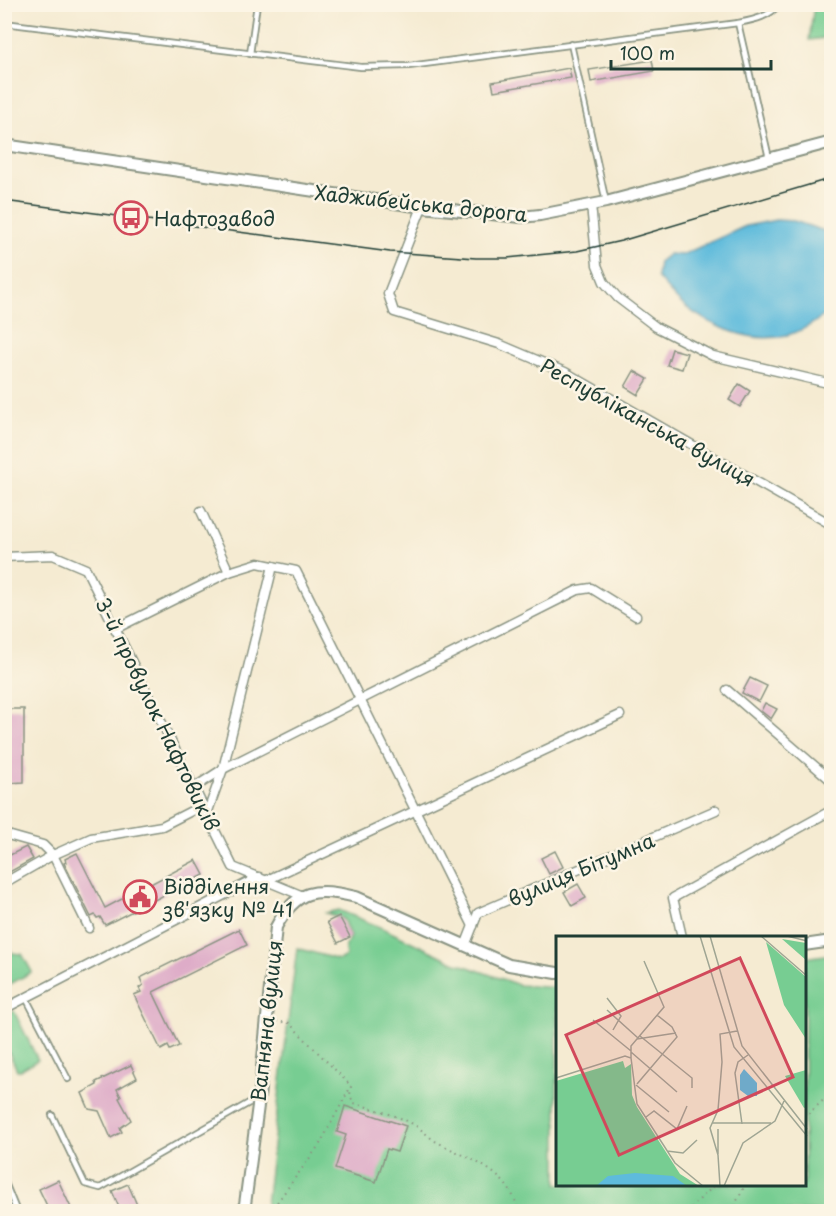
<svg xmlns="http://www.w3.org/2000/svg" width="836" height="1216" viewBox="0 0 836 1216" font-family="'Playpen Sans',sans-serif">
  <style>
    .green { fill: #77cd92; stroke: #4b8563; stroke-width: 1.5 }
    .water { fill: #5ebbdc; stroke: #3e7c88; stroke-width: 1.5 }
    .building { fill: #deacc8 }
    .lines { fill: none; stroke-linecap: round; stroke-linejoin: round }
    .service-casing { stroke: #8a9483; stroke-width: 8 }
    .minor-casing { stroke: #8a9483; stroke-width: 11 }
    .tertiary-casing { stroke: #8a9483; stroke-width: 14 }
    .path { stroke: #8a9483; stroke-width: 2; stroke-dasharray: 1.5 4.5; stroke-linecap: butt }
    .service { stroke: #fff; stroke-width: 4.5 }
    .minor { stroke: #fff; stroke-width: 8 }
    .tertiary { stroke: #fff; stroke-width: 10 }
    .tram { stroke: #1f3d34; stroke-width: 1.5 }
    .labels { text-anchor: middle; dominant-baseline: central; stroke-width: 5; stroke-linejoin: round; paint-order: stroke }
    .street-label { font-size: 20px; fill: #1f3d34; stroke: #fcf5e5 }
    .poi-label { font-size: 20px; fill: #1f3d34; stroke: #fcf5e5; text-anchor: start }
    .inset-road { fill: none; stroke: #9fa593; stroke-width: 1.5 }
    .view { fill: #d1495b; fill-opacity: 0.15; stroke: #d1495b; stroke-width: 3 }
    .inset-edge { fill: none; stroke: #1f3d34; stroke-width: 3 }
  </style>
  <rect width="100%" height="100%" fill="#fcf5e5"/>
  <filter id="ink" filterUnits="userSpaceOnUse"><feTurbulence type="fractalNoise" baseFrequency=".0167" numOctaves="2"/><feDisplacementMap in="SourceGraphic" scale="12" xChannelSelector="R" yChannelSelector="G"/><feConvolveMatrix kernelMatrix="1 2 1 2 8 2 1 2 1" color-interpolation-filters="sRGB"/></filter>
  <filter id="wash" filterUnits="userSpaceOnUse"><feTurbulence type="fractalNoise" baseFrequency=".008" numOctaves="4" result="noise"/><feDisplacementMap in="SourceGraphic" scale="24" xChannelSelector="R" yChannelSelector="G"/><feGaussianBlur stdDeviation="1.35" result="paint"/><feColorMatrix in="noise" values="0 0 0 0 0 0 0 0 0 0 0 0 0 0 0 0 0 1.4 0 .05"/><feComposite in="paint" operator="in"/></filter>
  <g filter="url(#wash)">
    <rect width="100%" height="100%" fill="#f5ebd2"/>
    <!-- green -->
    <g class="green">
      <path d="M814,5H831V37L809,40Z"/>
      <path d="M339,910L382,928L454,962L519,985L557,988V1184H804L805,958L831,954V1211L265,1212L297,948L339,960L346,956L345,948L350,936L343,919L326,913Z"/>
      <path d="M5,946L12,953L22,954L32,972L5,987Z"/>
      <path d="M14,1011L38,1060L20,1070H17L5,1044V1014Z"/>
    </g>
    <!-- water -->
    <path class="water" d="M776,220L794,221L831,233V310C819,320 803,331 787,335C752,345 709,326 682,304C673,296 665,286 657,277L659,262L669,254L682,255L746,226Z"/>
    <g id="blocks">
      <!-- building -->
      <g class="building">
        <path d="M652,60L654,71L591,82L589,70Z"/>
        <path d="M569,68L571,78L494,91L492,82Z"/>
        <path d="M672,349L687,353L682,369L667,365Z"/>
        <path d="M634,371L648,379L638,395L625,387Z"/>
        <path d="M739,384L750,391L740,407L729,400Z"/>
        <path d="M750,678L767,686L759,702L742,693Z"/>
        <path d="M765,703L777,709L771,719L761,711Z"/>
        <path d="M8,709H24V782L8,783Z"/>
        <path d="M26,847L33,859L4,875V858Z"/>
        <path d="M555,851L563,867L549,874L541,858Z"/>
        <path d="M77,853L105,908L196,860L204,875L105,925L100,917L97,918L95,915L91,917L64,863L66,862L65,859Z"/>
        <path d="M578,884L586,898L572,906L564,892Z"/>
        <path d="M339,916L350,937L338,943L327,922Z"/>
        <path d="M239,929L247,945L153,992L179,1046L170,1050L168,1046L161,1050L134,995L141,992L139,988L143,985L140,978Z"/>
        <path d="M131,1065L137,1078L117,1089L121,1097L119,1098L131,1120L120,1128L122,1132L111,1138L99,1111L89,1109L82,1093L97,1085L96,1082Z"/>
        <path d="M345,1106L406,1126L397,1152L387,1149L376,1182L335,1169L346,1135L337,1132Z"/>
        <path d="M58,1180L73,1212H50L39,1189Z"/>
        <path d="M128,1184L140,1212H121L112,1191Z"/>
      </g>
    </g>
  </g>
  <g filter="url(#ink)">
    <use href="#blocks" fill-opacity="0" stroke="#8a9483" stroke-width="1.5"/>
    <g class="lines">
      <defs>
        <g id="service">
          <path d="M4,23L361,67L409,66L738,23C753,20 770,17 779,4"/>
          <path d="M738,23L769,158"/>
          <path d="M571,44L606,202"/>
          <path d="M250,54L257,4"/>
          <path d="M26,998L68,1079"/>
          <path d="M52,1115L85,1184L100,1188L256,1099"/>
          <path d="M4,1180L17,1212"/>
        </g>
        <g id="minor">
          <path d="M591,205L597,265L604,282L618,298L656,327L713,356L832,384"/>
          <path d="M422,207L388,294L394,312L499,344L565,372L832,525"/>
          <path d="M201,511L229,572"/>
          <path d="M4,557L53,555L86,569L233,867L303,896"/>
          <path d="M115,629L229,572L258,563L296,571L473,926"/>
          <path d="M727,690L832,781"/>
          <path d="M195,787L223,769L578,590L591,588L636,616"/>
          <path d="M207,814L223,769L273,566"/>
          <path d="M4,834L43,845L53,855L89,928"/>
          <path d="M267,880L620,715"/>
          <path d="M4,883L53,855L91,838L162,826L203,805"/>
          <path d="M682,937L673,898L832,810"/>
          <path d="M465,946L478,913L716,810"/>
          <path d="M4,1009L259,877"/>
        </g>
        <g id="tertiary">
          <path d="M4,145L422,207L521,217L540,215L606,202L832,142"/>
          <path d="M804,945L832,941"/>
          <path d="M244,1212L259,1098L276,927C296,889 316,887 356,897L509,965L557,973"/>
        </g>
      </defs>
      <!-- service casing -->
      <use href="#service" class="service-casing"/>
      <!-- minor casing -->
      <use href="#minor" class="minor-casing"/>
      <!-- tertiary casing -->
      <use href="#tertiary" class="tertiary-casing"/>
      <!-- path -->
      <g class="path">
        <path d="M276,1021L289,1023L351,1086L350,1096L354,1103C373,1109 394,1114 411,1123C420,1127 428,1137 437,1142C470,1160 509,1170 519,1212"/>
        <path d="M804,1118L832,1092"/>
        <path d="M270,1212L320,1144L351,1086"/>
        <path d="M686,1212L716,1184"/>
        <path d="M734,1212C734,1202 742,1194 745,1184"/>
        <path d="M826,1212L832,1193"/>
      </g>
      <!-- service -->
      <use href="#service" class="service"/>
      <!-- minor -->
      <use href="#minor" class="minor"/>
      <!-- tertiary -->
      <use href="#tertiary" class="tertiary"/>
      <!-- tram -->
      <path class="tram" d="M4,201L390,252L476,258H507L577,251L621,241L832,178"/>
    </g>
  </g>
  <!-- icons -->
  <defs>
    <symbol id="bus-ring" viewBox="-11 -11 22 22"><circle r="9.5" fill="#fcf5e5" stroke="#d1495b" stroke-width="1.5"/><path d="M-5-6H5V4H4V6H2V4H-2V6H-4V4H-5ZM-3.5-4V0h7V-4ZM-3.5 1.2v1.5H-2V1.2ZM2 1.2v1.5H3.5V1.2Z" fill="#d1495b"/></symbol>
    <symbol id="civic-ring" viewBox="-11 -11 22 22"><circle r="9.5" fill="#fcf5e5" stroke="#d1495b" stroke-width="1.5"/><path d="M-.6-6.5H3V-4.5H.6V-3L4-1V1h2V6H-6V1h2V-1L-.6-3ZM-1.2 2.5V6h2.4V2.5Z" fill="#d1495b"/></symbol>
  </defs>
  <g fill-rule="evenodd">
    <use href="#bus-ring" x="112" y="199" width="38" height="38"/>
    <use href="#civic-ring" x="121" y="878" width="38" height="38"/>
  </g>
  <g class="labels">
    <!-- street labels -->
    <g class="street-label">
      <text transform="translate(421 203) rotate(6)">Хаджибейська дорога</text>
      <text transform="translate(648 422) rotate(29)">Республіканська вулиця</text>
      <text transform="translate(158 714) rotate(64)">3-й провулок Нафтовиків</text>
      <text transform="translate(581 869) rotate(-23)">вулиця Бітумна</text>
      <text transform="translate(266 1021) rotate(-84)">Вапняна вулиця</text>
    </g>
    <!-- poi labels -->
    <g class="poi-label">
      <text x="154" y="218">Нафтозавод</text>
      <text x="163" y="886">Відділення<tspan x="163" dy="23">зв'язку № 41</tspan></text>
    </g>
  </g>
  <!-- overview -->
  <g transform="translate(556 936)">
    <rect width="250" height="250" fill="#f5ebd2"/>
    <path d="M226,3L250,7V24ZM210,6L250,41V103L228,69ZM67,125L69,132L75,128L76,159L81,171L124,238L143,250H0V145ZM250,134V171L248,172L229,140Z" fill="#77cd92"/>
    <path d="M188,133L201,147V160H192L184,154V139ZM79,237L117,240L131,250H40L52,240Z" fill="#5ebbdc"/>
    <path class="inset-road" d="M144,0L178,111L251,200M154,0L186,110L251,193M205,0L251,40M231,0L251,5M51,62L65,80L57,94M51,74L82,102M37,84L75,115M84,100L136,142V152M81,103L120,97M75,116L121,156M75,122V110L108,71L88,25M0,142L69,120L75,122L81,168L119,227L147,250M81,148L121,101L116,91L101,79M80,149L113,176M90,181L98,175L121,193L131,170M156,187H215M186,188L179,137L182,126L192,119M162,193V218M111,215L127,217L141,204M164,250L162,219L154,192L162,174L166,126L164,98L181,95M168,250L187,207L219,185L228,165"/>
    <path class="view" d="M184,22L237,141L63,219L10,99Z"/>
    <rect width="250" height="250" class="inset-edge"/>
  </g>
  <!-- margin -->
  <rect width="836" height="1216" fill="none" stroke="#fcf5e5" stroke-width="24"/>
  <!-- scale -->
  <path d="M611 60v9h160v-9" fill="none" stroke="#1f3d34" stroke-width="3"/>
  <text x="620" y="60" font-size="18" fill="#1f3d34" stroke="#fcf5e5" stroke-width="4.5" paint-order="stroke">100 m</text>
</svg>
